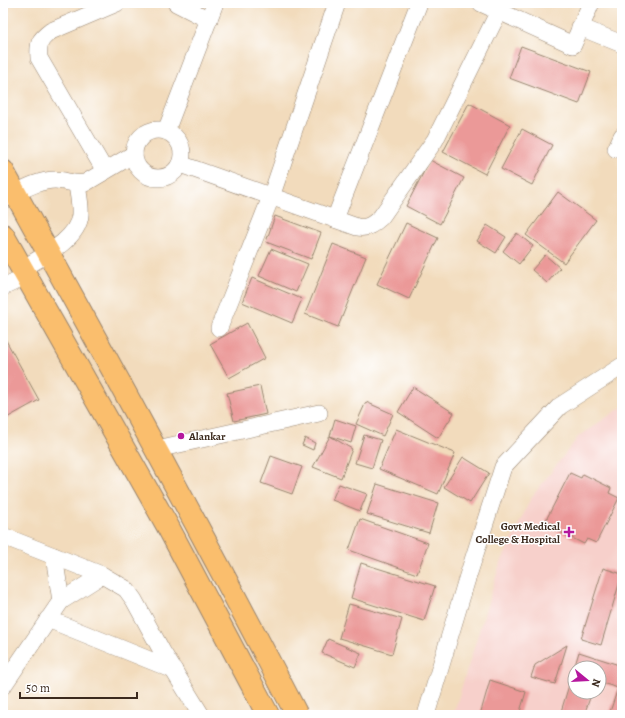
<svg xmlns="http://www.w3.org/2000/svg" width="625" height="718" viewBox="0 0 625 718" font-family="Alegreya,serif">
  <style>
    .built { fill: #f7d0cb; fill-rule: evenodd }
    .building { fill: #eb9998 }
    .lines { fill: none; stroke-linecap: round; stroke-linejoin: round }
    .minor-casing { stroke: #96826d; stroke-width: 18 }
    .major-casing { stroke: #96826d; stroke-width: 24 }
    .minor { stroke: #fff; stroke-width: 17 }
    .major { stroke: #fabe6d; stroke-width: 22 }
    .poi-dot { fill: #b5179e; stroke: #fff; stroke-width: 1.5 }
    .labels { text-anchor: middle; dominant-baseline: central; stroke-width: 3; stroke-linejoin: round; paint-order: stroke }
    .poi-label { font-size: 11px; font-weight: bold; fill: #3b2a1e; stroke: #fff; text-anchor: start }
  </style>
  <rect width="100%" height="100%" fill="#fff"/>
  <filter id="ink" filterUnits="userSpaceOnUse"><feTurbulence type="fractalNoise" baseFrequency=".025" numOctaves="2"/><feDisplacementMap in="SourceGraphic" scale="8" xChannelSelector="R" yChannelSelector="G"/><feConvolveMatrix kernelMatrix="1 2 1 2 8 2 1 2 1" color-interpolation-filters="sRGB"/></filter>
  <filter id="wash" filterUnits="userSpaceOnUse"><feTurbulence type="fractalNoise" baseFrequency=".012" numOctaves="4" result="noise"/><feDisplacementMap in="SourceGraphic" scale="16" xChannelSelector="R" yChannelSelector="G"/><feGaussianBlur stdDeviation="0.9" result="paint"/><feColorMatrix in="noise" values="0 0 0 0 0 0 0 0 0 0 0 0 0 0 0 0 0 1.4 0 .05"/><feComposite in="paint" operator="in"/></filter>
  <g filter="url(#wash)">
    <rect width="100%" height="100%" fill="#f2dbbc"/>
    <!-- built -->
    <path class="built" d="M622,407V715H453L499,567L531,498L579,436ZM575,668H599V692H575Z"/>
    <g id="blocks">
      <!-- building -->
      <g class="building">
        <path d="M521,46L591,72L579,104L509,78Z"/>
        <path d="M469,103L510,125L485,174L443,152Z"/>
        <path d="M522,129L552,145L532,185L501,169Z"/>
        <path d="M430,160L464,178L440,224L406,206Z"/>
        <path d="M558,192L596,220L564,263L526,235Z"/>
        <path d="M275,216L321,233L311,259L266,242Z"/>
        <path d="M406,223L438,238L409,299L377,284Z"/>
        <path d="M487,225L506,237L496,253L477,241Z"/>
        <path d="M517,233L533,246L519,264L503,251Z"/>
        <path d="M333,244L366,257L338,327L305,314Z"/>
        <path d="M271,249L308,264L296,292L259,276Z"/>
        <path d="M545,255L560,268L547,283L532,270Z"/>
        <path d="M252,278L302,299L292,323L242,302Z"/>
        <path d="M247,323L265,358L229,378L210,344Z"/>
        <path d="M3,335L39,400L3,420Z"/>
        <path d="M260,386L266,414L234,421L227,393Z"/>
        <path d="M413,387L454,413L438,438L398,412Z"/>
        <path d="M366,402L393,414L383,436L356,424Z"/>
        <path d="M335,419L356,426L351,443L330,436Z"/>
        <path d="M396,429L455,453L438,494L379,469Z"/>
        <path d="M364,435L381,440L372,468L355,463Z"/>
        <path d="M330,436L352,449L341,478L313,467Z"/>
        <path d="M305,438L315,443L313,450L302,445Z"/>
        <path d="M271,456L302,467L292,494L261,483Z"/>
        <path d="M463,457L489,473L470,503L444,487Z"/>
        <path d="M570,473L581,478L583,474L611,488L609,493L619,498L596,543L587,539L584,544L554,529L556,525L546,520Z"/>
        <path d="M339,484L367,494L360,511L332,500Z"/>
        <path d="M377,484L438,503L429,533L367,514Z"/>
        <path d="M360,519L428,543L417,574L349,550Z"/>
        <path d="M361,563L435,586L424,621L351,598Z"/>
        <path d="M603,568L622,574L601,645L581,639Z"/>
        <path d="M349,604L402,619L392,654L339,638Z"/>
        <path d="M328,639L361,653L355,667L322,653Z"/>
        <path d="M567,645L555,684L531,677L535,665Z"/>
        <path d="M579,652L622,666V715H609L618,688L599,682V668H575V692H592L584,715H560Z"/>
        <path d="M490,680L526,692L519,715H480Z"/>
      </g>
    </g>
  </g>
  <g filter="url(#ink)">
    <use href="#blocks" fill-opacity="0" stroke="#96826d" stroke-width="1"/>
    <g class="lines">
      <defs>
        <g id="minor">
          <path d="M176,3L209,20"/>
          <path d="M481,3L573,45L591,3"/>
          <path d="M580,27L622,44"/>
          <circle cx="158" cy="154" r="24"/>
          <path d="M166,131L215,3"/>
          <path d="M616,149L622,136"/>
          <path d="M180,164L357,227C368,229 373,224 381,217L435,140L503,3"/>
          <path d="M105,171L39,58C38,43 39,40 51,31L117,3"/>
          <path d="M3,199C19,192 37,180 55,180C66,180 72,185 85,183L134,154"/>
          <path d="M335,219L419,3"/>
          <path d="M22,269C41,257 78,240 80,215C81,205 78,194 77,184"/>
          <path d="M3,287L26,276"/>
          <path d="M219,328L271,197L337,3"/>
          <path d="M157,449L319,413"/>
          <path d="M3,536L102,575L126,589L134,600L163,653L201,715"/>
          <path d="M54,556L61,601"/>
          <path d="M48,619L174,670"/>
          <path d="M3,686L61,601L102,575"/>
          <path d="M426,715L466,582L503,467L560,406L622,366"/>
        </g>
        <g id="major">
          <path d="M3,171C103,351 202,532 297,715"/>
          <path d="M3,235L167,525L268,715"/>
        </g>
      </defs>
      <!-- minor casing -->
      <use href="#minor" class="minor-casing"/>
      <!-- major casing -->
      <use href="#major" class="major-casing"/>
      <!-- minor -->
      <use href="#minor" class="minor"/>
      <!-- major -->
      <use href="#major" class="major"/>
    </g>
  </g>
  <!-- markers -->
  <g class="poi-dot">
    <circle cx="181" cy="436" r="4"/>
    <path d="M567 526h4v4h4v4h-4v4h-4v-4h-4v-4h4z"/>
  </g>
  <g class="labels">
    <!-- poi labels -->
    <g class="poi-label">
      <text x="189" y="436">Alankar</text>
      <text x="560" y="526" text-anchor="end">Govt Medical<tspan x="560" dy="13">College &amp; Hospital</tspan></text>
    </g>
  </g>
  <!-- margin -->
  <rect width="625" height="718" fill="none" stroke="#fff" stroke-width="16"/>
  <!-- north arrow -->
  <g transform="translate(587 680) rotate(108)"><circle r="19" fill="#ffffff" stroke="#b1aaa5"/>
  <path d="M0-3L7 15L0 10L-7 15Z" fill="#b5179e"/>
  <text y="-6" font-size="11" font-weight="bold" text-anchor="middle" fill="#3b2a1e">N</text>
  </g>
  <!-- scale -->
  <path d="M20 692v6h117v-6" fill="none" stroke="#3b2a1e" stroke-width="2"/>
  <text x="26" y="692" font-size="12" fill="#3b2a1e" stroke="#ffffff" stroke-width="3" paint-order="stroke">50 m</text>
</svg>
